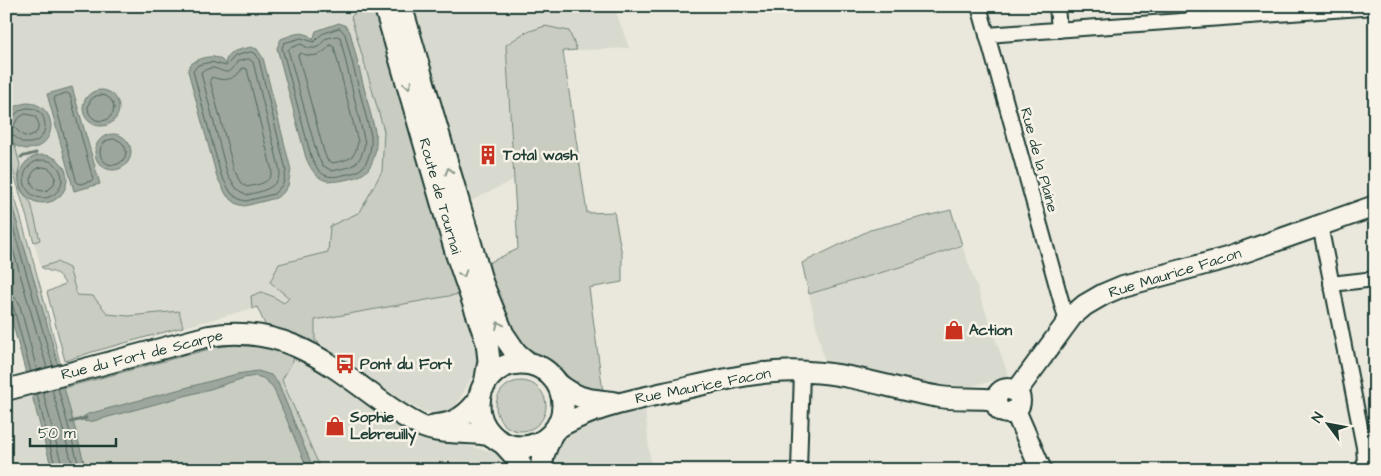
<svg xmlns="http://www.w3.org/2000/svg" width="1381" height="476" viewBox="0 0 1381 476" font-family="'Architects Daughter',sans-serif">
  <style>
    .built { fill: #d9dacf }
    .green { fill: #c8ccc1; stroke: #74847a }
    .water { fill: #9ca69c; stroke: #6a7c72 }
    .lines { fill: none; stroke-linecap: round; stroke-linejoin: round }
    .shore { stroke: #51675e; stroke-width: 1 }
    .stream { stroke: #6a7c72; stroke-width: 3 }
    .street-casing { stroke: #1f3d34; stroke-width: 18 }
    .secondary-casing { stroke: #1f3d34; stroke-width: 24 }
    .primary-casing { stroke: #1f3d34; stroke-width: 25 }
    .street { stroke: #f7f3e8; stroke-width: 14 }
    .secondary { stroke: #f7f3e8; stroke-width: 20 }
    .primary { stroke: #f7f3e8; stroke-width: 21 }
    .oneway { stroke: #8b988e }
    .labels { text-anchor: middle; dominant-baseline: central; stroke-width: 5; stroke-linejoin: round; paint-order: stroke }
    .poi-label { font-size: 15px; font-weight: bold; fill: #1f3d34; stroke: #f7f3e8; text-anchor: start }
    .street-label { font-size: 15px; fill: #1f3d34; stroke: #f7f3e8 }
  </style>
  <rect width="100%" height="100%" fill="#eae8dd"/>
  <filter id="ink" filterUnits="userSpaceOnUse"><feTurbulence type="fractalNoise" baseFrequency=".02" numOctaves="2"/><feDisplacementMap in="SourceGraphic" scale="10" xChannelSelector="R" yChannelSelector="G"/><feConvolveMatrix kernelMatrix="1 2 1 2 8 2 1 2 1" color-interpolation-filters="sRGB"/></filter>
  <g filter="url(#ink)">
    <!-- built -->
    <g class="built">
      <path d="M6,6H356L473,323L480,356L478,366L453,411L446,413L425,412L404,402L315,340L262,306L92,352L57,262L41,267L6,146Z"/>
      <path d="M411,6H614L629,48L563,51L506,45L513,180L469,202L429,73Z"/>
      <path d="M962,245L1009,377L971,386L934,385L862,369L825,364L809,294L910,264Z"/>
      <path d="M295,357L317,369L397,424L411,432L493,452L558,434L605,417L645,407L651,470H321L282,380Z"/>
      <path d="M31,392L51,470H6V398Z"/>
    </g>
    <!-- green -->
    <g class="green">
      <path d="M356,6H377L460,294L315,320V340L319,343L315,346L266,327L257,307L252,309L251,296L261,292L272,296L284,303L289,298L270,282L279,264L328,252L330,226L360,212L382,171L384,131L351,17L358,10Z"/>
      <path d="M545,26L569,31L577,50L563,51L587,213L614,212L622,255V282L589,288L603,392L587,388L571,379L553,361L529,349L521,343L506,319L486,264L518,249L506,45L524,33Z"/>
      <path d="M6,136L15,146L20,165L18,173L20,189L31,203L40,240L34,242L6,146Z"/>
      <path d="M6,167C25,232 44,297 60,363L57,364L6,185Z"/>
      <path d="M951,210L962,245L910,264L809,294L802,263L870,230Z"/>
      <path d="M57,262L69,268L77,295L93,296L108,314L129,316L179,311L183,327L92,352L65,361L47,292L65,284C56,268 54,275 41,267Z"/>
      <path d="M243,344L267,347L295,357L282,380L321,470H86L63,388L217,347Z"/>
      <circle cx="521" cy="406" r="25"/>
    </g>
    <!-- water -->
    <g class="water">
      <path d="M339,23L346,26L350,32L376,135C377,149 374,170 359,176C355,178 349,179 344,180C323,185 314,177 306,158L277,48L281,39C292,35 305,28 313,40L316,31Z"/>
      <path d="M251,47L257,49L263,58L291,170L288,186L283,193L276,198L245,206L237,204L227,196L217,177L188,71L190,65C199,57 218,52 225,64C227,50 239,50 251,47Z"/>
      <path d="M72,87L100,184L74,191L47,94Z"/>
      <circle cx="101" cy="108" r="18"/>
      <circle cx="28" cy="126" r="23"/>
      <circle cx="113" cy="152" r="18"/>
      <circle cx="43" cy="179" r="24"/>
      <path d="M6,185L49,331L86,470H52L6,299Z"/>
      <path d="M258,371L271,375L278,383L314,470H308L273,387L263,378L255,376L244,378L210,389L90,422L84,421L83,417L88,414L237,374Z"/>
    </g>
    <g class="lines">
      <!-- shore -->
      <g class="shore">
        <path d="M340,28L345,34L371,136C372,147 369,165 358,171C354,173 348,174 343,175C324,180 318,173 311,156L282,48L284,43L301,38L314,42L322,34Z"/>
        <path d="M337,36L340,37L365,143C360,166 354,166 332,171L322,165L317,154L288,50L290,48L301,44L308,48H315L320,46L325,39Z"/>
        <path d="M330,45L334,47L358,142C354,160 350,159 333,163L327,160L324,152L298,55L300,53C313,58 322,56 330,45Z"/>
        <path d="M251,52L256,54L259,60L286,170L283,184L274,194L246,201L239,199L231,193L221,175L193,71L198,65L211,62L226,66L235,56Z"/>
        <path d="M249,59L253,62L280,171C278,189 262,191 247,195L236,188L227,173L201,73L202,71C206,70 211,67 214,68C227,72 229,77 237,62Z"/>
        <path d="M243,68L247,69L272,171C270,184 259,184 247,187L242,183L234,170L210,80L212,77C225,82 235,80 243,68Z"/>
        <path d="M67,93L70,95L93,179L91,181L80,184L77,183L54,99L55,97Z"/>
        <circle cx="101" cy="108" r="13"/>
        <path d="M26,114L35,116L39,124L37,132L29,137L22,135L13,126L20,117Z"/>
        <path d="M6,119C16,118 18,107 30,108C50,110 50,141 30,143C18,145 16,133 6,132"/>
        <circle cx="113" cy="152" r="13"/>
        <circle cx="43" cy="179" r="19"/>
        <circle cx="43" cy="179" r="12"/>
        <path d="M6,203L53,366"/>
        <path d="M6,225L47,368"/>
        <path d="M6,295L14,297L19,302L37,370"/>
        <path d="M6,302H11L13,306L31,372"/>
        <path d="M58,388L80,470"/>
        <path d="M52,389L74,470"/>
        <path d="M43,392L63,470"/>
        <path d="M37,394L56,470"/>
      </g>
      <!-- stream -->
      <g class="stream">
        <path d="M21,157L36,153"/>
        <path d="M71,422L86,418"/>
      </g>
      <defs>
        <g id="street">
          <path d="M979,6L1067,322"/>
          <path d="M1057,6L1059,30"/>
          <path d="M1193,6L1194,19"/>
          <path d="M987,35L1375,7"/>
          <path d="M1320,225L1364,447L1365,462L1363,470"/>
          <path d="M1331,284L1375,279"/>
          <path d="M799,470L802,371"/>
        </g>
        <g id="secondary">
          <path d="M557,383C579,400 587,399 613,402"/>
          <circle cx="1008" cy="401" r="12"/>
          <path d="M6,390L209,336C276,325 319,355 370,393C386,405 403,417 421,426C444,436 469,430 493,436"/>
          <path d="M1016,392L1072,316L1085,305L1104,294L1123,286L1227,258L1375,206"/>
          <path d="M1015,410L1041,470"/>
          <path d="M435,425C456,424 468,414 480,398"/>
          <path d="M556,429C588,409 628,401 664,393C711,383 760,368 809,372C854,374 896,390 940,397C959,400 977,397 996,400"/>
        </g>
        <g id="primary">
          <path d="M385,6L457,255L487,342L489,361L485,384"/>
          <path d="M401,6L482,283L503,334L516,353L528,363"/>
          <circle cx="521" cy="405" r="42"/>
          <path d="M504,444L516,457L523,470"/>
          <path d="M541,470L543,455L551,435"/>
        </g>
      </defs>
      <!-- street casing -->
      <use href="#street" class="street-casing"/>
      <!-- secondary casing -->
      <use href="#secondary" class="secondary-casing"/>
      <!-- primary casing -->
      <use href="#primary" class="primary-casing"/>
      <!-- street -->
      <use href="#street" class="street"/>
      <!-- secondary -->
      <use href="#secondary" class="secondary"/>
      <!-- primary -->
      <use href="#primary" class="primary"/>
    </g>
    <!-- one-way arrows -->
    <defs><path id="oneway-chevron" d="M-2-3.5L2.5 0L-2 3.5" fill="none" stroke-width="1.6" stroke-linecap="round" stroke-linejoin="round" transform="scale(1.25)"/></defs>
    <g class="oneway">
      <use href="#oneway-chevron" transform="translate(408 85) rotate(74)"/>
      <use href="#oneway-chevron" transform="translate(449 171) rotate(-106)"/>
      <use href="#oneway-chevron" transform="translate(463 274) rotate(72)"/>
      <use href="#oneway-chevron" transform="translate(499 325) rotate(-115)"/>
    </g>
  </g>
  <!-- icons -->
  <defs>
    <symbol id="building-bare" viewBox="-9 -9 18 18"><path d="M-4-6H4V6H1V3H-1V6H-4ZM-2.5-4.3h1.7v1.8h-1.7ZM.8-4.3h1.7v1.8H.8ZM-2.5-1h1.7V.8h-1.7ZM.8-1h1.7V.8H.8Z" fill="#c8321e" stroke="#f7f3e8" stroke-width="2.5" paint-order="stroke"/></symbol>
    <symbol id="shop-bare" viewBox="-9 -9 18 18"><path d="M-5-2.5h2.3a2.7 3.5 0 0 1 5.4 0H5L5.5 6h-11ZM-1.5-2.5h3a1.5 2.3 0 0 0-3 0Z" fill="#c8321e" stroke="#f7f3e8" stroke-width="2.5" paint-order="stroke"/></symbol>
    <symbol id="bus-bare" viewBox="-9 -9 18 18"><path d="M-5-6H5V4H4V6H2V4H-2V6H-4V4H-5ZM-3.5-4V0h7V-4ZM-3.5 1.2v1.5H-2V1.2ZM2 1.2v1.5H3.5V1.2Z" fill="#c8321e" stroke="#f7f3e8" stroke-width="2.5" paint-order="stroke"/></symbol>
  </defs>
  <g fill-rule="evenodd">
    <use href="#building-bare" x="474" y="141" width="28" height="28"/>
    <use href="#shop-bare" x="940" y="316" width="28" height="28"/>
    <use href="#bus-bare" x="331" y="350" width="28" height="28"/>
    <use href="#shop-bare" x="321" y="412" width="28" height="28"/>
  </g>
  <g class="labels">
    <!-- poi labels -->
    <g class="poi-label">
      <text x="503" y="155">Total wash</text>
      <text x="969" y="330">Action</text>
      <text x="360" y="364">Pont du Fort</text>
      <text x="350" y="417">Sophie<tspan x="350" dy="17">Lebreuilly</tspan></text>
    </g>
    <!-- street labels -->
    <g class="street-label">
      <text transform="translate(1039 160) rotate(75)">Rue de la Plaine</text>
      <text transform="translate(440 196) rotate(74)">Route de Tournai</text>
      <text transform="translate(1175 273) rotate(-17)">Rue Maurice Facon</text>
      <text transform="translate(142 355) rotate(-14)">Rue du Fort de Scarpe</text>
      <text transform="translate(703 386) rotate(-11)">Rue Maurice Facon</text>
    </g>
  </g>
  <!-- margin -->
  <rect width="1381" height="476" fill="none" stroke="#f7f3e8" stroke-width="25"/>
  <rect x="12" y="12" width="1356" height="451" fill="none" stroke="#1f3d34" stroke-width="2" filter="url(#ink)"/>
  <!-- north arrow -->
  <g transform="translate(1328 424) rotate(302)" stroke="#f7f3e8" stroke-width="4" paint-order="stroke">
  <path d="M0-4L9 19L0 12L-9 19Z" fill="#1f3d34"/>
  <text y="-8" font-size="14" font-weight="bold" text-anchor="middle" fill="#1f3d34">N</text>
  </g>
  <!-- scale -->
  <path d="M30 438v8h86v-8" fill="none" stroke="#1f3d34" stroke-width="2.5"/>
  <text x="38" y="438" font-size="15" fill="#1f3d34" stroke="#f7f3e8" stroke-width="4" paint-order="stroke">50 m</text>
</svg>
